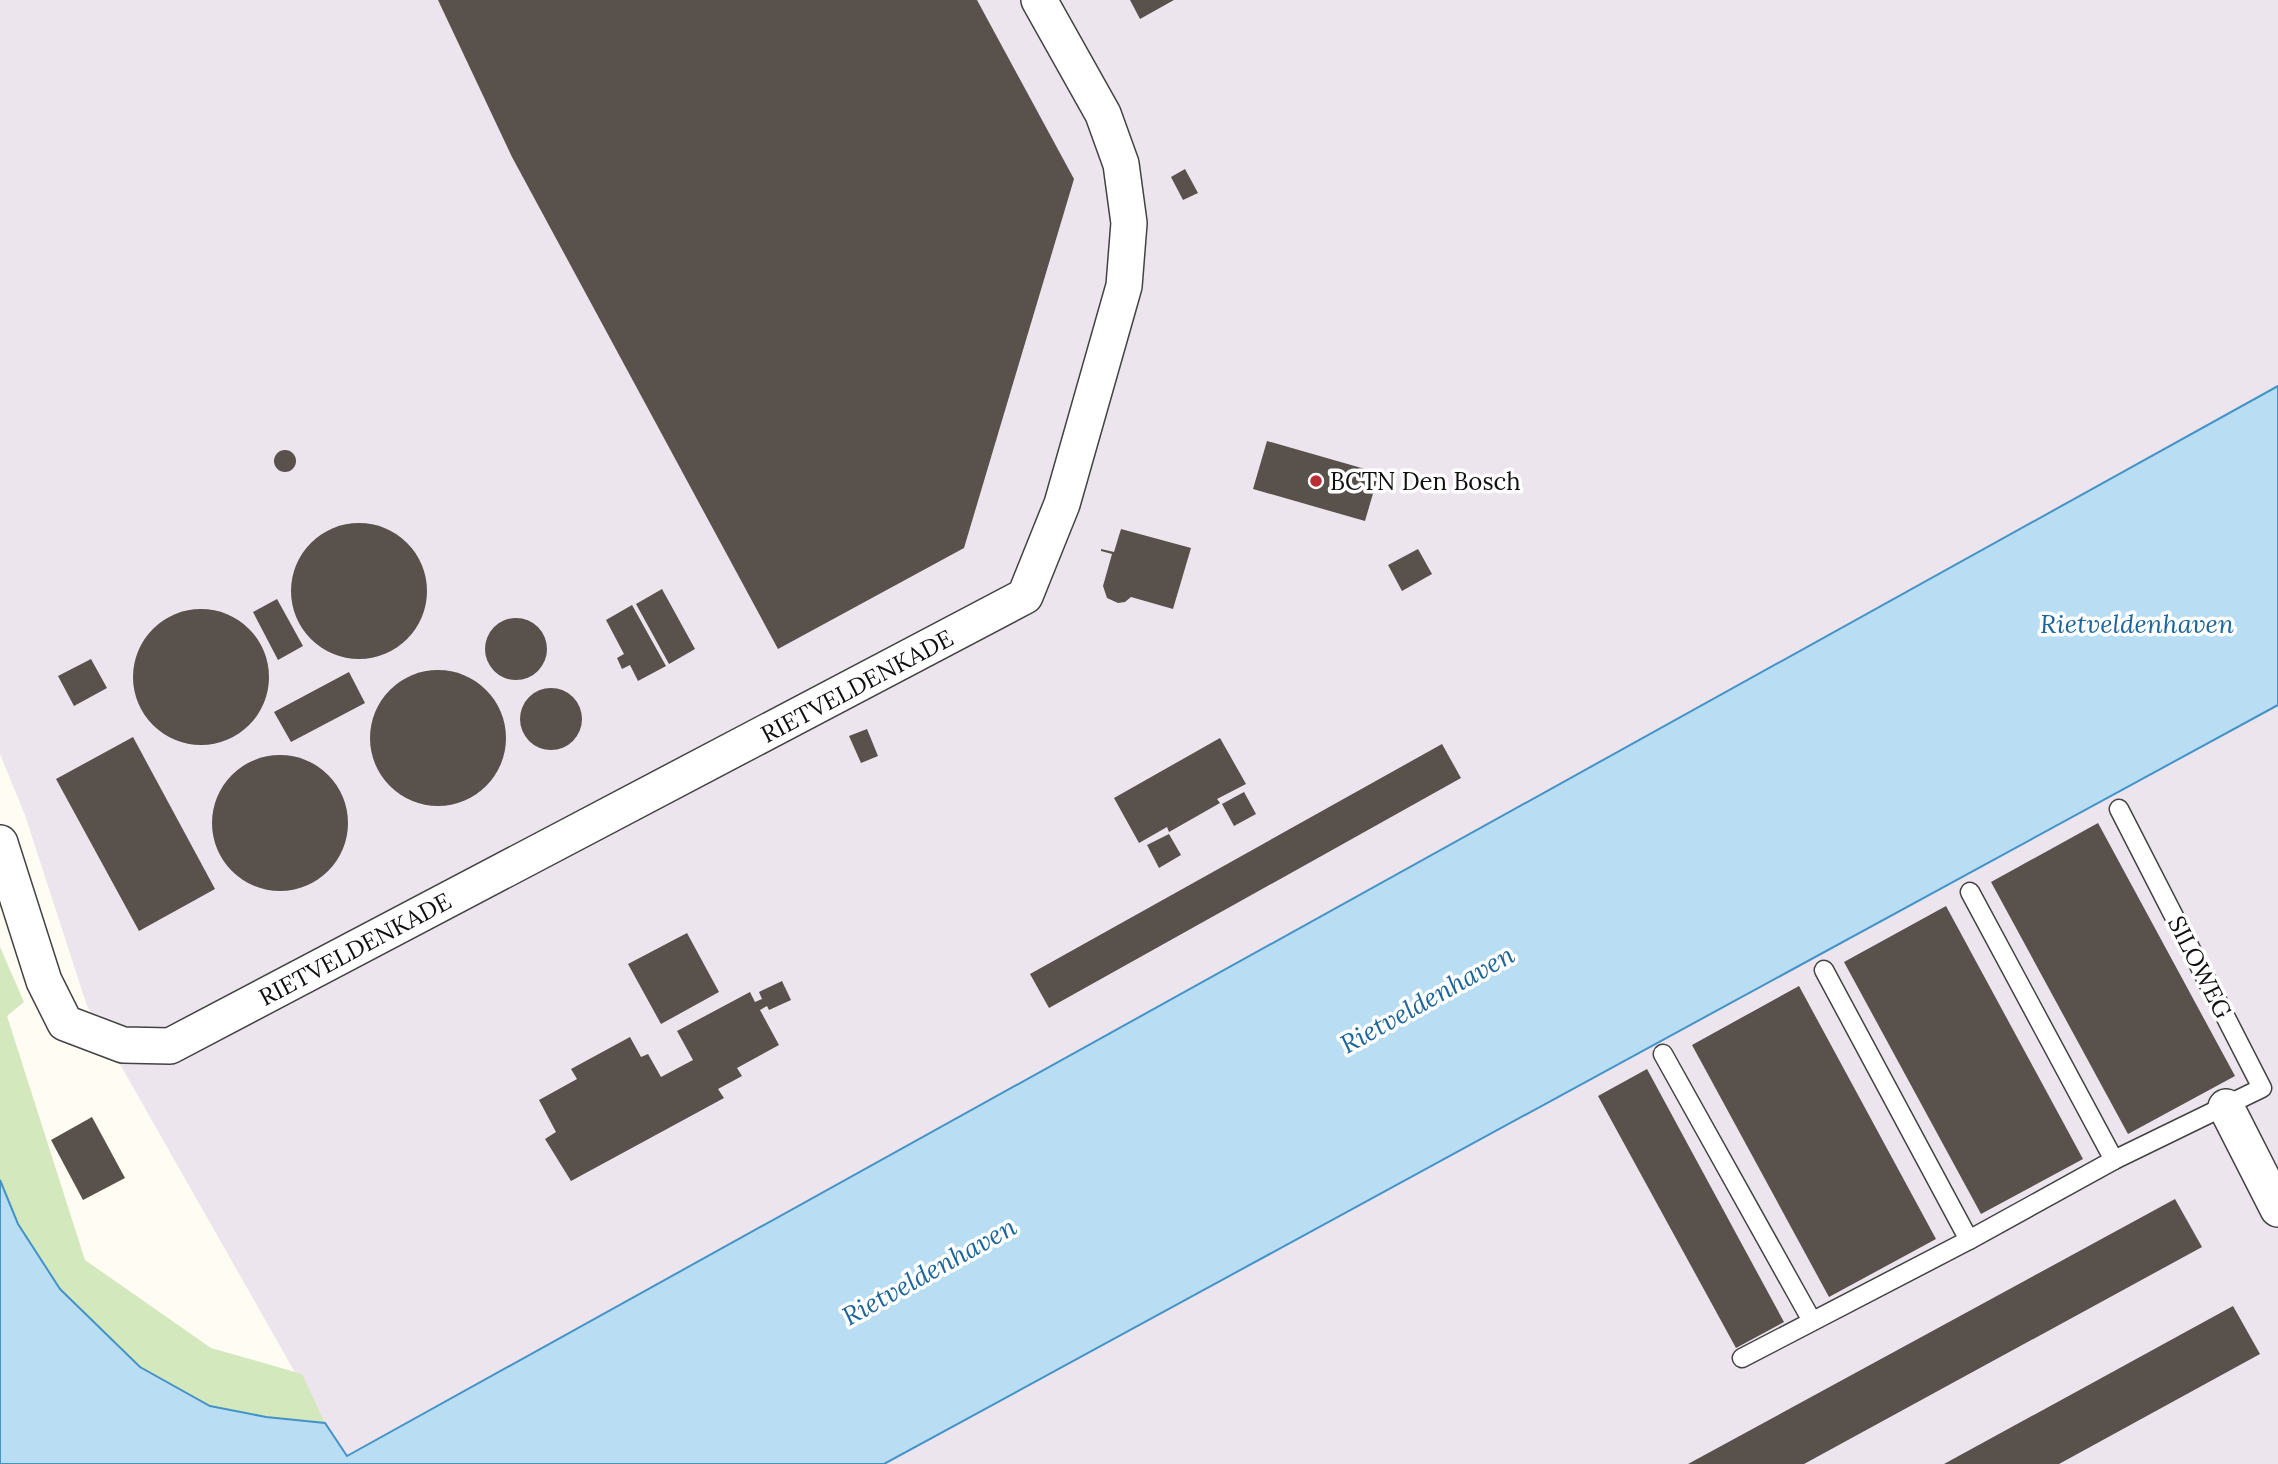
<svg xmlns="http://www.w3.org/2000/svg" width="2278" height="1464" viewBox="0 0 2278 1464" font-family="Lora,serif">
  <style>
    .industrial { fill: #ece5ed }
    .green { fill: #d4e8bd }
    .water { fill: #b9def4; stroke: #4493c7; stroke-width: 2 }
    .building { fill: #58514c }
    .lines { fill: none; stroke-linecap: round; stroke-linejoin: round }
    .service-casing { stroke: #434343; stroke-width: 21 }
    .minor-casing { stroke: #434343; stroke-width: 38 }
    .service { stroke: #fff; stroke-width: 18 }
    .minor { stroke: #fff; stroke-width: 35 }
    .poi-dot { fill: #ba2d34; stroke: #fff; stroke-width: 2.5 }
    .labels { text-anchor: middle; dominant-baseline: central; stroke-width: 7; stroke-linejoin: round; paint-order: stroke }
    .poi-label { font-size: 24px; fill: #101010; stroke: #fff; text-anchor: start }
    .street-label { font-size: 24px; fill: #101010; stroke: #fff }
    .water-label { font-size: 26px; font-style: italic; fill: #1d669d; stroke: #fff }
  </style>
  <rect width="100%" height="100%" fill="#fefcf3"/>
  <!-- industrial -->
  <path class="industrial" d="M0,0H2278V1464H347L87,1006L25,815L0,754Z"/>
  <!-- green -->
  <path class="green" d="M0,947L24,1002L7,1016L85,1260L211,1348L302,1374L325,1423L266,1417L210,1406L140,1367L60,1289L18,1224L0,1180Z"/>
  <!-- water -->
  <path class="water" d="M2278,386V705L884,1464H0V1180L18,1224L60,1289L140,1367L210,1406L266,1417L325,1423L347,1456Z"/>
  <!-- building -->
  <g class="building">
    <path d="M438,0H977L1074,179L964,548L778,649L512,157Z"/>
    <path d="M1130,0H1174L1140,19Z"/>
    <path d="M1185,169L1198,193L1183,200L1171,177Z"/>
    <path d="M1267,441L1379,473L1365,521L1253,489Z"/>
    <circle cx="285" cy="461" r="11"/>
    <circle cx="359" cy="591" r="68"/>
    <path d="M1121,529L1191,548L1173,609L1131,597L1125,602L1118,603L1107,598L1103,586L1112,554L1101,551V549L1114,552Z"/>
    <path d="M1418,549L1432,574L1402,591L1388,565Z"/>
    <path d="M662,589L695,649L669,664L636,604Z"/>
    <path d="M277,599L303,646L278,660L253,612Z"/>
    <path d="M632,605L666,666L638,681L630,665L622,669L617,658L624,654L606,620Z"/>
    <circle cx="201" cy="677" r="68"/>
    <circle cx="516" cy="649" r="31"/>
    <path d="M91,659L107,688L74,706L58,676Z"/>
    <circle cx="438" cy="738" r="68"/>
    <path d="M349,672L365,703L291,742L274,712Z"/>
    <circle cx="551" cy="719" r="31"/>
    <path d="M867,729L878,756L861,763L849,736Z"/>
    <path d="M133,737L215,889L139,931L56,779Z"/>
    <path d="M1220,738L1246,784L1217,799L1220,803L1169,832L1167,827L1139,843L1114,798Z"/>
    <path d="M1442,744L1461,778L1049,1008L1030,974Z"/>
    <circle cx="280" cy="823" r="68"/>
    <path d="M1244,792L1256,814L1234,826L1222,804Z"/>
    <path d="M2098,823L2235,1076L2128,1134L1991,882Z"/>
    <path d="M1169,834L1181,855L1159,868L1147,845Z"/>
    <path d="M1946,906L2083,1159L1981,1214L1844,962Z"/>
    <path d="M687,933L719,992L661,1024L628,964Z"/>
    <path d="M782,981L791,1000L769,1010L767,1006L760,1010L779,1045L737,1068L742,1076L718,1089L724,1098L571,1181L545,1139L556,1132L539,1100L577,1079L571,1069L630,1037L641,1057L648,1054L661,1077L693,1060L677,1031L750,992L755,1002L762,999L759,992Z"/>
    <path d="M1799,986L1936,1239L1829,1297L1692,1045Z"/>
    <path d="M1647,1069L1784,1322L1736,1348L1598,1096Z"/>
    <path d="M92,1117L125,1178L83,1200L51,1140Z"/>
    <path d="M2175,1199L2202,1247L1804,1464H1688Z"/>
    <path d="M2233,1306L2260,1354L2059,1464H1944Z"/>
  </g>
  <g class="lines">
    <defs>
      <g id="service">
        <path d="M1970,892L2114,1160"/>
        <path d="M1824,970L1969,1240"/>
        <path d="M1663,1054L1812,1321"/>
        <path d="M1742,1358L1969,1240L2114,1160L2262,1088L2119,809"/>
      </g>
      <g id="minor">
        <path d="M0,843L44,981L65,1023L123,1045L170,1046L1025,596L1062,504L1124,286L1129,223L1121,164L1103,114L1039,0"/>
        <path d="M2226,1107L2278,1209"/>
      </g>
    </defs>
    <!-- service casing -->
    <use href="#service" class="service-casing"/>
    <!-- minor casing -->
    <use href="#minor" class="minor-casing"/>
    <!-- service -->
    <use href="#service" class="service"/>
    <!-- minor -->
    <use href="#minor" class="minor"/>
  </g>
  <!-- markers -->
  <circle class="poi-dot" cx="1316" cy="481" r="7"/>
  <g class="labels">
    <!-- poi labels -->
    <g class="poi-label">
      <text x="1330" y="481">BCTN Den Bosch</text>
    </g>
    <!-- street labels -->
    <g class="street-label">
      <text transform="translate(857 686) rotate(-28)">RIETVELDENKADE</text>
      <text transform="translate(355 949) rotate(-28)">RIETVELDENKADE</text>
      <text transform="translate(2200 967) rotate(63)">SILOWEG</text>
    </g>
    <!-- water labels -->
    <g class="water-label">
      <text x="2137" y="623">Rietveldenhaven</text>
      <text transform="translate(1427 999) rotate(-29)">Rietveldenhaven</text>
      <text transform="translate(929 1271) rotate(-29)">Rietveldenhaven</text>
    </g>
  </g>
</svg>
